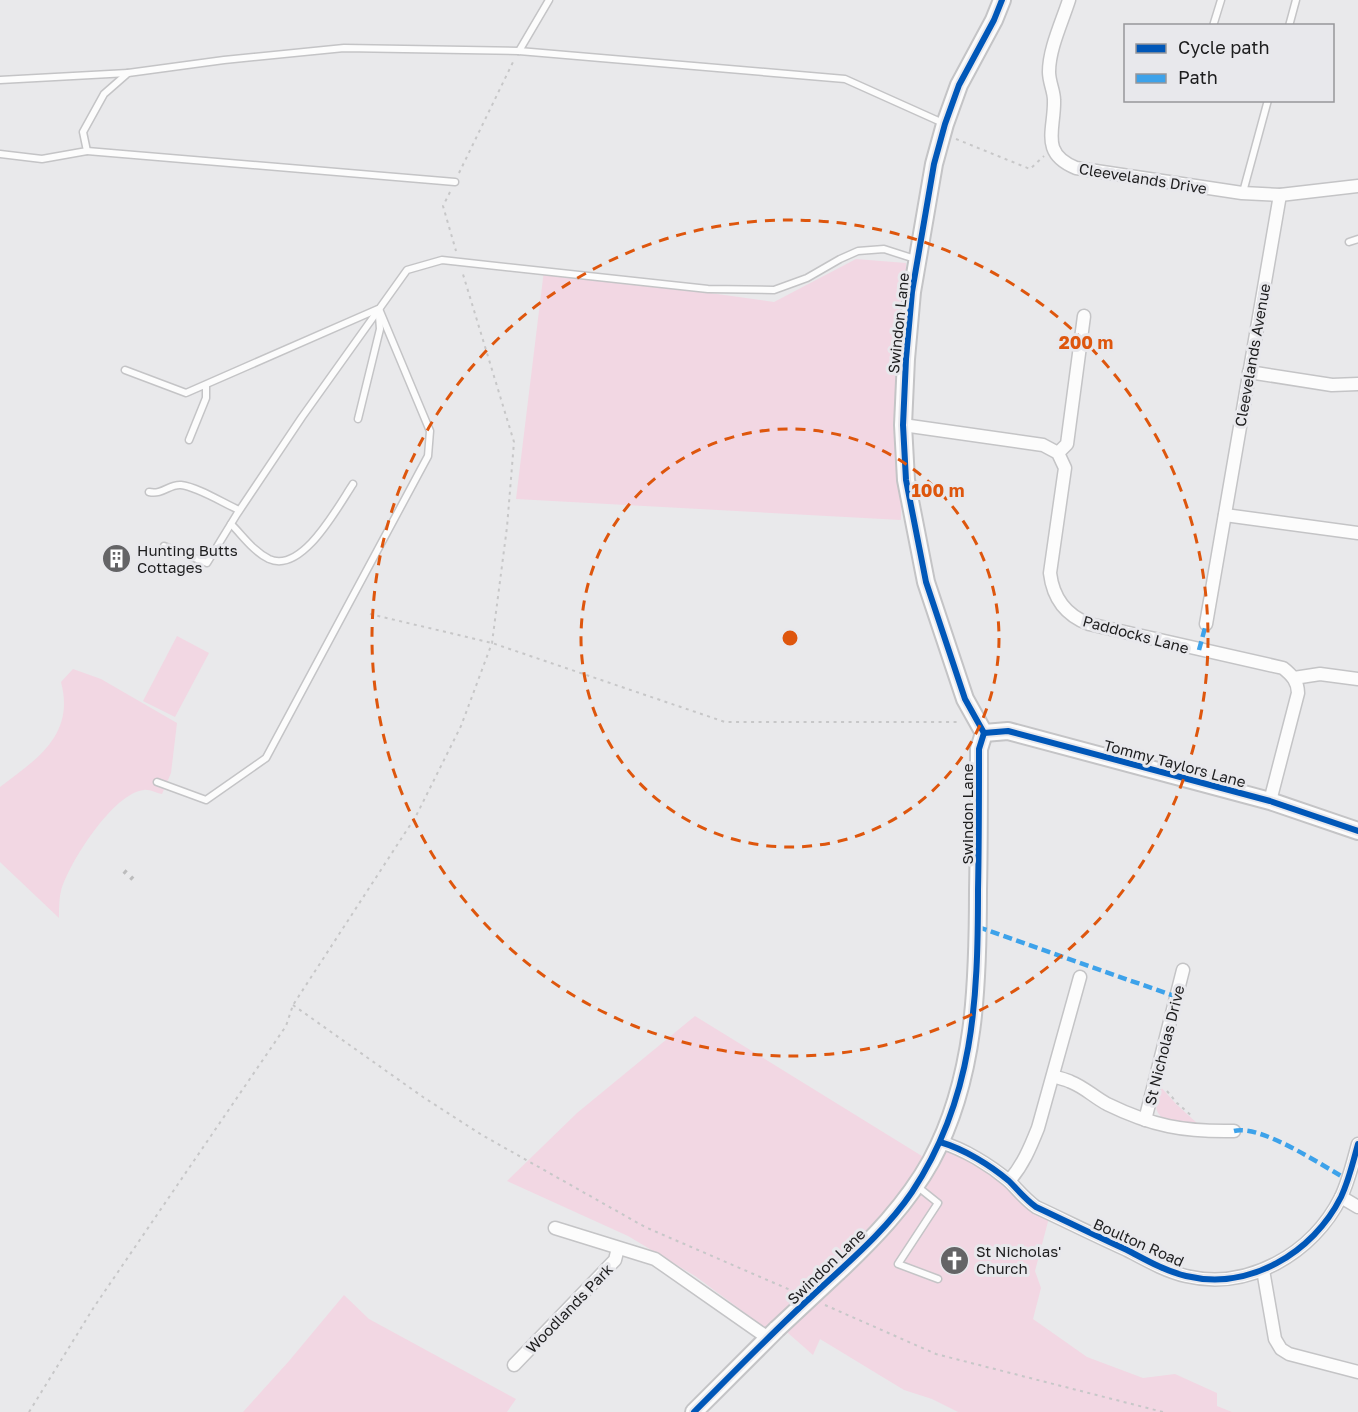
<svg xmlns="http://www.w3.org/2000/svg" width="1358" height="1412" viewBox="0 0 1358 1412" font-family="'Golos Text',sans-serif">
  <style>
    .green { fill: #f2d7e3 }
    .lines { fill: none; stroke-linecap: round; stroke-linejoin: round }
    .lane-casing { stroke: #c4c4c6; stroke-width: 9 }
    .street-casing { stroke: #c4c4c6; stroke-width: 15 }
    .secondary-casing { stroke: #c4c4c6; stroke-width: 20 }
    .path { stroke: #c7c7c8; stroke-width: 2; stroke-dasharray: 3 4.5; stroke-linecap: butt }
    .lane { stroke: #fcfcfc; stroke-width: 6 }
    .street { stroke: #fcfcfc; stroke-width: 12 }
    .secondary { stroke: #fcfcfc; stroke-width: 16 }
    .rail { stroke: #bcbcbd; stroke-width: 4.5; stroke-dasharray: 3 6; stroke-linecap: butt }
    .secondary-bridge-casing { stroke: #c4c4c6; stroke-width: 20; stroke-linecap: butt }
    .secondary-bridge { stroke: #fcfcfc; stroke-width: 16 }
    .quiet { stroke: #3da2ea; stroke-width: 4.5; stroke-dasharray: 9 4.5; stroke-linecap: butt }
    .cycleway-casing { stroke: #e8e8ec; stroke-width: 10 }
    .cycleway { stroke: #0057b8; stroke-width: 6 }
    .ring { fill: none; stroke: #de560d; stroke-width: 3; stroke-dasharray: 10 8 }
    .labels { text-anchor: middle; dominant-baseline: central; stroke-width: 6; stroke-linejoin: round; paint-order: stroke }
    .street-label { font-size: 15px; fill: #1d1d1e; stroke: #e8e8ec }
    .poi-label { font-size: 15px; fill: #1d1d1e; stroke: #e8e8ec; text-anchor: start }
    .centre { fill: #de560d; stroke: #e8e8ec; stroke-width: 3 }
    .ring-label { font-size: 18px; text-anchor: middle; font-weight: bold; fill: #de560d; stroke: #e8e8ec; stroke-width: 6; stroke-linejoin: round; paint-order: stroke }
  </style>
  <rect width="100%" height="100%" fill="#e9e9eb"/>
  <!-- green -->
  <g class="green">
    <path d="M856,259L906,263L901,520L516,499L544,270L774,302Z"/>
    <path d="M177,636L209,653L175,717L143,701Z"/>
    <path d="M73,669L101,679L177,723L171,773L162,794C156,793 149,789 144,790C113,793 69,863 61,891C59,899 59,910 59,918L0,862V787C37,759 75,735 61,682Z"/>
    <path d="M695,1016L930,1161L951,1145L1050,1214L1035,1271L1041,1288L1033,1319L1087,1357L1143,1378L1175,1374L1217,1393V1406L1232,1412H958L932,1399L904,1390L820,1339L813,1355L780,1326L764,1327L695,1276L628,1236L507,1181L577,1113Z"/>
    <path d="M1159,1085L1176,1104L1198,1124L1194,1127C1164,1119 1149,1122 1159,1085Z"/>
    <path d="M344,1295L369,1319L516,1399L507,1412H243L289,1361Z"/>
  </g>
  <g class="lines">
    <defs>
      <g id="lane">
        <path d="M1213,26L1221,0"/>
        <path d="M1289,26L1296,0"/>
        <path d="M519,51L549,0"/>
        <path d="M0,80L128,73"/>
        <path d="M87,151L455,182"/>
        <path d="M0,154L42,159L87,151L83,132L104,94L128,73L224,60L344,48L519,51L845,79L943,123"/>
        <path d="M1243,192L1268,100"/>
        <path d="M1349,242L1358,239"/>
        <path d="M125,370L186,393L378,309"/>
        <path d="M358,419L380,329L379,316"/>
        <path d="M189,440L206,398V385"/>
        <path d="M149,492C163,495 169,484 181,485C198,487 223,503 239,510"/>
        <path d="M231,524C243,536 253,551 269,559C302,574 337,508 353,484"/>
        <path d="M164,546L207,563L237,514L302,417L407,270L442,260L708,289L774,290L807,278L840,259L858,251L884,249L915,259"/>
        <path d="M157,782L206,800L266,758L428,456L430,431L379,309"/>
        <path d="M918,1187L938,1203L898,1264L938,1279"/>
      </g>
      <g id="street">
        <path d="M1069,0C1062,22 1049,49 1049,72C1049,82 1054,91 1054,100C1055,129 1039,153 1076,168L1242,193L1280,195L1358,186"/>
        <path d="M1249,372L1332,385L1358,384"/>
        <path d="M903,425L1043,445L1058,453L1065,468L1050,573C1053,598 1065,615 1089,624L1283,668C1292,675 1298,682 1298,693L1270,801"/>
        <path d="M1058,453L1067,444L1084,316"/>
        <path d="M1225,515L1358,533"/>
        <path d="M1206,624L1280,195"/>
        <path d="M1294,678L1320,674L1358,679"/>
        <path d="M1053,1076C1058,1078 1065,1079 1071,1082C1084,1087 1094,1097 1107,1104C1152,1126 1184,1132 1234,1131"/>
        <path d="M1145,1120L1183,970"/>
        <path d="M940,1142C964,1149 990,1165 1009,1181C1018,1190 1025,1199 1036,1207C1066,1221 1096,1236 1127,1250C1146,1260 1165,1271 1186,1276C1249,1291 1313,1253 1341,1197C1349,1180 1353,1162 1358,1144"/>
        <path d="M1009,1181C1023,1165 1030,1148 1038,1128L1080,977"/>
        <path d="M1341,1197L1358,1207"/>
        <path d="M555,1228L655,1259L768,1338"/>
        <path d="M1263,1270L1275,1339L1281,1349L1289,1354L1358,1372"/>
        <path d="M514,1365L615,1260L618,1248"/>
      </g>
      <g id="secondary">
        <path d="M984,733L965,699L926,582L906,480L903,425L906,359L912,292L934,164L945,124L959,85L994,20L1002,0"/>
        <path d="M984,733L1008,731L1270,801L1358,831"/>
        <path d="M838,1272C873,1239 907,1204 931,1161C976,1078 978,982 978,890C979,843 979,796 979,749L984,733"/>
        <path d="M694,1412L777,1329"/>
      </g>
    </defs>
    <!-- lane casing -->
    <use href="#lane" class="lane-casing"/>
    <!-- street casing -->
    <use href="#street" class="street-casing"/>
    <!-- secondary casing -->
    <use href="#secondary" class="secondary-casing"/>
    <!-- path -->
    <g class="path">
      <path d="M956,139L1030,169L1044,156"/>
      <path d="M459,173L514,60"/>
      <path d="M450,192L443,206L456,251"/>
      <path d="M370,614L492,643L725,722H960"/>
      <path d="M293,1005L423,1097L482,1135L645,1227L795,1292"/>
      <path d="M1167,1091L1177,1103L1192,1116"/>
      <path d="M825,1305L936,1354L1163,1412"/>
      <path d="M29,1412L94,1307L286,1026L293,1005L416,816L461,726L492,643L507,527L514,442L462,271"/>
    </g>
    <!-- lane -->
    <use href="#lane" class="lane"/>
    <!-- street -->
    <use href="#street" class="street"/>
    <!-- secondary -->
    <use href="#secondary" class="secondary"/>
    <!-- rail -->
    <path class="rail" d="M124,871L135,881"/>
    <defs>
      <path id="secondary-bridge" d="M777,1329L838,1272"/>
    </defs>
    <!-- secondary-bridge casing -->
    <use href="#secondary-bridge" class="secondary-bridge-casing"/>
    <!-- secondary-bridge -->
    <use href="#secondary-bridge" class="secondary-bridge"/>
    <!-- quiet -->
    <g class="quiet">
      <path d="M1199,650L1206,624"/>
      <path d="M978,927L1177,997"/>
      <path d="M1234,1131C1261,1124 1323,1166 1348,1180"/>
    </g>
    <defs>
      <g id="cycleway">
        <path d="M984,733L965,699L926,582L906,480L903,425L906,359L912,292L934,164L945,124L959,85L994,20L1002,0"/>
        <path d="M984,733L1008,731L1270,801L1358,831"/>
        <path d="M940,1142C964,1149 990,1165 1009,1181C1018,1190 1025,1199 1036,1207C1066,1221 1096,1236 1127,1250C1146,1260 1165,1271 1186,1276C1249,1291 1313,1253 1341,1197C1349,1180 1353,1162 1358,1144"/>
        <path d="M694,1412C733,1373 771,1334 811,1297C846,1264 885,1232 912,1192C974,1098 978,1000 978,890C979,843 979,796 979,749L984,733"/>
      </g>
    </defs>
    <!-- cycleway casing -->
    <use href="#cycleway" class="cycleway-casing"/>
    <!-- cycleway -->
    <use href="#cycleway" class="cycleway"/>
  </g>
  <!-- distance rings -->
  <g class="ring">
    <circle cx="790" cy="638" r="209"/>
    <circle cx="790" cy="638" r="418"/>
  </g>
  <!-- icons -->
  <defs>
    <symbol id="building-disc" viewBox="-11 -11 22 22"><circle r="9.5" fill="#646466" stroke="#e8e8ec"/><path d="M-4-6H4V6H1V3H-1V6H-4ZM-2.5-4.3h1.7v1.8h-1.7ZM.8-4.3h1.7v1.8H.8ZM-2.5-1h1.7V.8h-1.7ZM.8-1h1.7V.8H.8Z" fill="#fff"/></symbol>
    <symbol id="church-disc" viewBox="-11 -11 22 22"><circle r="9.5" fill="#646466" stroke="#e8e8ec"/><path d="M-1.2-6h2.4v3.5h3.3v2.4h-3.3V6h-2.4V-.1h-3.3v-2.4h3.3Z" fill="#fff"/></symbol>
  </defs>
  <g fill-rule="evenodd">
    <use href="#building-disc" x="100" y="542" width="33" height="33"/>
    <use href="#church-disc" x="938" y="1244" width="33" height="33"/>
  </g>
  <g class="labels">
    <!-- street labels -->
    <g class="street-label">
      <text transform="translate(1143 178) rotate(9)">Cleevelands Drive</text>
      <text transform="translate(898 323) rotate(-84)">Swindon Lane</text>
      <text transform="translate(1252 355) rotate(-80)">Cleevelands Avenue</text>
      <text transform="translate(1136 634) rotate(15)">Paddocks Lane</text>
      <text transform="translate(1175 763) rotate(15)">Tommy Taylors Lane</text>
      <text transform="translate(967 814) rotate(-90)">Swindon Lane</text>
      <text transform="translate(1164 1045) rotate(-76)">St Nicholas Drive</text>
      <text transform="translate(1139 1242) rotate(24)">Boulton Road</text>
      <text transform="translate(826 1266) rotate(-44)">Swindon Lane</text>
      <text transform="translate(569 1308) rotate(-46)">Woodlands Park</text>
    </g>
    <!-- poi labels -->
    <g class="poi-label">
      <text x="137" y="550">Hunting Butts<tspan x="137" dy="17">Cottages</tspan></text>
      <text x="976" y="1251">St Nicholas'<tspan x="976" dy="17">Church</tspan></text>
    </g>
  </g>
  <circle cx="790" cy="638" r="9" class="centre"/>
  <g class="ring-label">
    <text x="1086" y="349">200 m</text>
    <text x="938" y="497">100 m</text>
  </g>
  <!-- legend -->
  <rect x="1124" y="24" width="210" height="78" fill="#e8e8ec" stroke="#97979a" stroke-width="1.5"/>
  <rect x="1136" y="44" width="30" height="9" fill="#0057b8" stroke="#97979a" stroke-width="1.5"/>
  <text x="1178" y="54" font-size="18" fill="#1d1d1e">Cycle path</text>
  <rect x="1136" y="74" width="30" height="9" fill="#3da2ea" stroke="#97979a" stroke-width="1.5"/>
  <text x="1178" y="84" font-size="18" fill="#1d1d1e">Path</text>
</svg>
